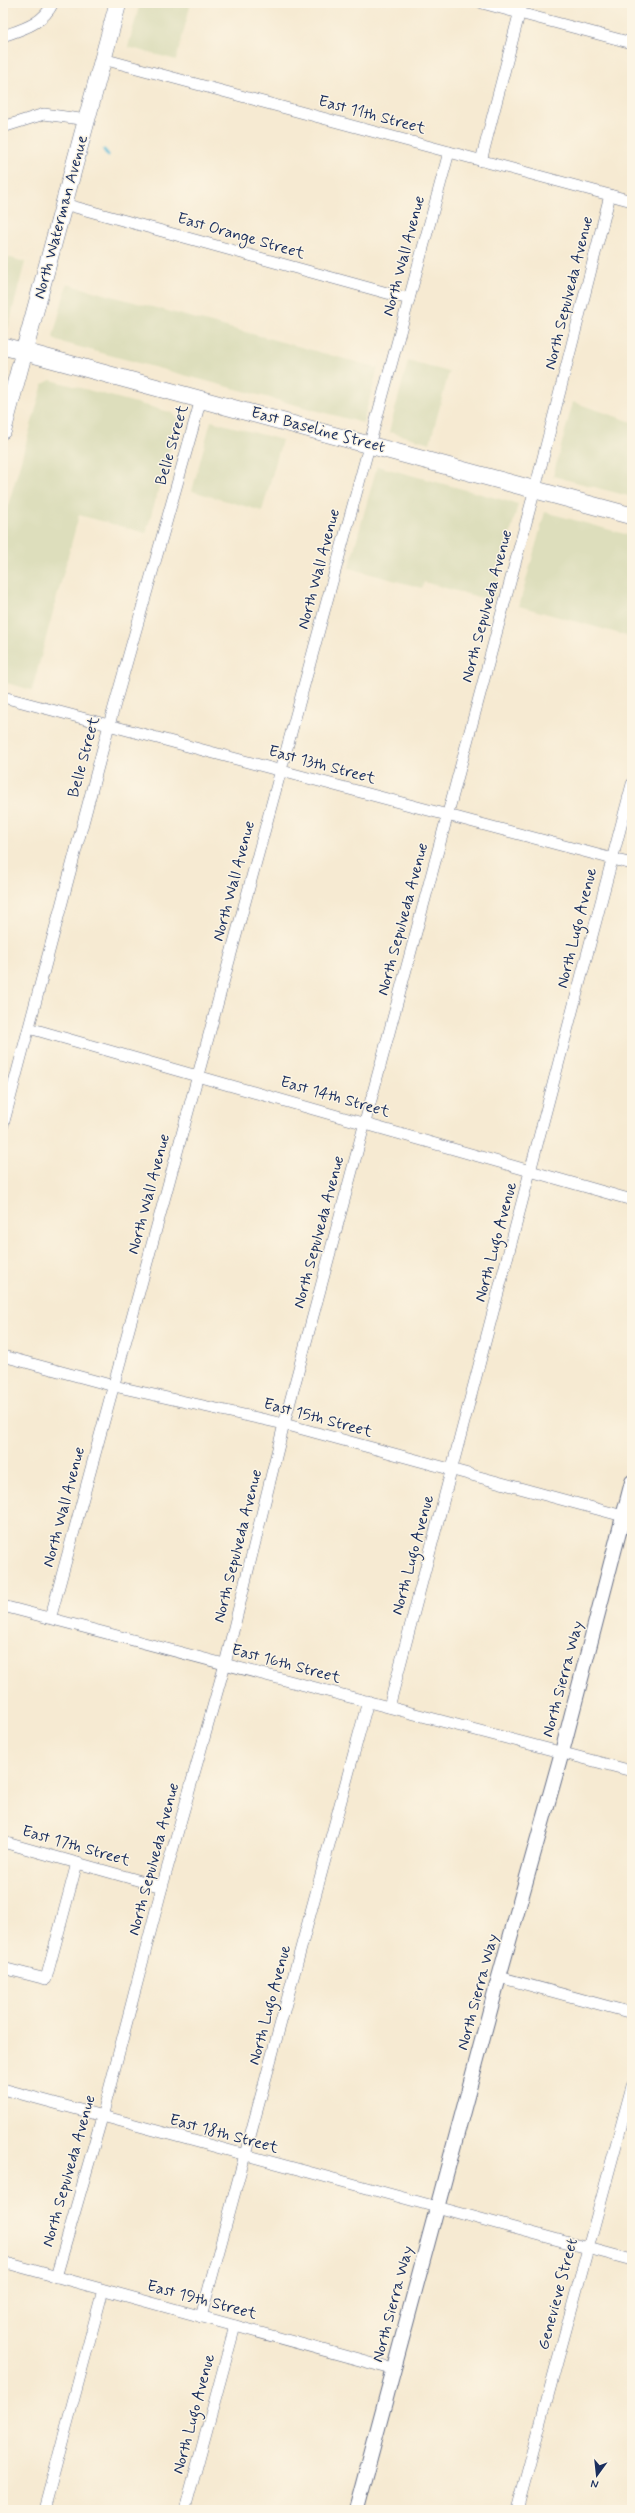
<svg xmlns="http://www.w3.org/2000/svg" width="635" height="2513" viewBox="0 0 635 2513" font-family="Mynerve,sans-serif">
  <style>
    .built { fill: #dddebc }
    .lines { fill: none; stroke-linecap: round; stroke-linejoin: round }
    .stream { stroke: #5ab9d8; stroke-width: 3 }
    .minor-casing { stroke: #687087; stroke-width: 12 }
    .tertiary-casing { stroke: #687087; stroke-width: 16 }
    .primary-casing { stroke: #687087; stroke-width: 18 }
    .minor { stroke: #fff; stroke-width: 11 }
    .tertiary { stroke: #fff; stroke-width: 14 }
    .primary { stroke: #fff; stroke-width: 17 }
    .labels { text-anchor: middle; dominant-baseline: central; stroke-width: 3; stroke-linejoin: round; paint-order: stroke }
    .street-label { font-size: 16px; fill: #1b2f5e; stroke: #fcf5e5 }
  </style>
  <rect width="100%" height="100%" fill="#fcf5e5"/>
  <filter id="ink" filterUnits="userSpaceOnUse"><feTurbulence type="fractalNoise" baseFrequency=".025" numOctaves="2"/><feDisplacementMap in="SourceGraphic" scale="8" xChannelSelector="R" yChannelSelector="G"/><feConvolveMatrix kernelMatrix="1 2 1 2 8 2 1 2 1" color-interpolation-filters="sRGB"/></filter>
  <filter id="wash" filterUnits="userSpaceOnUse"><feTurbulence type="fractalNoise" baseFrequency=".012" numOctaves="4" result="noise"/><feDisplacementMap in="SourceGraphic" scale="16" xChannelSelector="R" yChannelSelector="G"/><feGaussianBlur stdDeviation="0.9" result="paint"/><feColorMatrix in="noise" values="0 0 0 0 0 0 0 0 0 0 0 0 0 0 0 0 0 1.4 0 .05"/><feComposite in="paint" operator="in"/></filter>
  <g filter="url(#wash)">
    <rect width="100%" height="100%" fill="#f6ead2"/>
    <!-- built -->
    <g class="built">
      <path d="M140,3H191L176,60L128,47Z"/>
      <path d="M3,256L25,262L8,328L3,326Z"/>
      <path d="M67,284L378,368L363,423L57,341L53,337Z"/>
      <path d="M408,361L449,372L430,443L389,432Z"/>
      <path d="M51,380L173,413L178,420L146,533L79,515L32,690L3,682V523L43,384Z"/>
      <path d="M573,402L632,422V497L553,476Z"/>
      <path d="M211,421L282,440L262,511L192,491Z"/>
      <path d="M377,466L518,504L493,601L424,582L422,588L349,568Z"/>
      <path d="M545,512L632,536V637L519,606Z"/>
    </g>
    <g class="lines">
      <!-- stream -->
      <path class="stream" d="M104,150L108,155"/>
    </g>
  </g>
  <g filter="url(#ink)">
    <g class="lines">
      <defs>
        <g id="minor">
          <path d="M482,3L632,43"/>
          <path d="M3,36C23,29 43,24 53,3"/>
          <path d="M103,59L632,201"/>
          <path d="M3,127L44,114L87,120"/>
          <path d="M481,161L522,3"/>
          <path d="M64,204L409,299"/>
          <path d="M3,697L632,864"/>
          <path d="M29,1028L632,1200"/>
          <path d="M3,1125L109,725L201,399"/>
          <path d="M3,1356L114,1386L284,1424L623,1516"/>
          <path d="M3,1606L632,1771"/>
          <path d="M48,1618L52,1612L449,152"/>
          <path d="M389,1707L632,784"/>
          <path d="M3,1842L162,1887"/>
          <path d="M3,1968L46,1979L77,1863"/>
          <path d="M499,1977L632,2013"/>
          <path d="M3,2089L632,2260"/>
          <path d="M3,2262L392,2369"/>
          <path d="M56,2277L102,2117L162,1887L225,1664L284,1424L535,489L610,195"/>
          <path d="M201,2317L368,1701"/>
          <path d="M44,2510L103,2290"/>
          <path d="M185,2510L235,2326"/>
          <path d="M517,2510L632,2086"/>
        </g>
        <path id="tertiary" d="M356,2510L499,1977L562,1752L632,1482"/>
        <g id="primary">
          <path d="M3,346L632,516"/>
          <path d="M3,430L118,3"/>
        </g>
      </defs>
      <!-- minor casing -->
      <use href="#minor" class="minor-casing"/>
      <!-- tertiary casing -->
      <use href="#tertiary" class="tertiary-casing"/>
      <!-- primary casing -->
      <use href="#primary" class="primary-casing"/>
      <!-- minor -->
      <use href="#minor" class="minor"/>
      <!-- tertiary -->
      <use href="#tertiary" class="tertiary"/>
      <!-- primary -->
      <use href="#primary" class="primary"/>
    </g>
  </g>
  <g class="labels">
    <!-- street labels -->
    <g class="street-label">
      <text transform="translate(372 115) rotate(15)">East 11th Street</text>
      <text transform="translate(61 217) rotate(-75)">North Waterman Avenue</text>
      <text transform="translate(241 236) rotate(16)">East Orange Street</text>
      <text transform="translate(404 256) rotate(-75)">North Wall Avenue</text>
      <text transform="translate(569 293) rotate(-76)">North Sepulveda Avenue</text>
      <text transform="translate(318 430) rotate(15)">East Baseline Street</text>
      <text transform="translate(172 445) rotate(-74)">Belle Street</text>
      <text transform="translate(319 569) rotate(-75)">North Wall Avenue</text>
      <text transform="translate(487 606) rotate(-75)">North Sepulveda Avenue</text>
      <text transform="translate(84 757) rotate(-75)">Belle Street</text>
      <text transform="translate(322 765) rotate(15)">East 13th Street</text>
      <text transform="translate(234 881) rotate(-75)">North Wall Avenue</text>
      <text transform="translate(403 919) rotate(-75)">North Sepulveda Avenue</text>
      <text transform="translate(577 928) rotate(-76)">North Lugo Avenue</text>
      <text transform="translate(335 1097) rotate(16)">East 14th Street</text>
      <text transform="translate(149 1194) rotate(-75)">North Wall Avenue</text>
      <text transform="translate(319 1232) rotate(-75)">North Sepulveda Avenue</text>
      <text transform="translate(496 1242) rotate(-75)">North Lugo Avenue</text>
      <text transform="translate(318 1418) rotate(15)">East 15th Street</text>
      <text transform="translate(64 1507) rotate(-75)">North Wall Avenue</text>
      <text transform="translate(238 1546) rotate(-76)">North Sepulveda Avenue</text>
      <text transform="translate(413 1555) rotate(-75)">North Lugo Avenue</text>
      <text transform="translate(286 1664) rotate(15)">East 16th Street</text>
      <text transform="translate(563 1679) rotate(-75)">North Sierra Way</text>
      <text transform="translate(76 1846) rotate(16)">East 17th Street</text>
      <text transform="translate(154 1859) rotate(-75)">North Sepulveda Avenue</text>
      <text transform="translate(478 1992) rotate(-75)">North Sierra Way</text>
      <text transform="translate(270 2005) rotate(-75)">North Lugo Avenue</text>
      <text transform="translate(224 2134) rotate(15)">East 18th Street</text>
      <text transform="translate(69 2171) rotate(-74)">North Sepulveda Avenue</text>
      <text transform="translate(558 2294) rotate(-75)">Genevieve Street</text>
      <text transform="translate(202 2300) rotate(15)">East 19th Street</text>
      <text transform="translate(393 2304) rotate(-75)">North Sierra Way</text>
      <text transform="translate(194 2414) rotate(-75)">North Lugo Avenue</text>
    </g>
  </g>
  <!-- margin -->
  <rect width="635" height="2513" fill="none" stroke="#fcf5e5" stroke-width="16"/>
  <!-- north arrow -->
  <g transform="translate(597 2475) rotate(195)" stroke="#fcf5e5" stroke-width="3" paint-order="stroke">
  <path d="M0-3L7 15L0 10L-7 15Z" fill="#1b2f5e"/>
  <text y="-6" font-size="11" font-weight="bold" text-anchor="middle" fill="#1b2f5e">N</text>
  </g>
</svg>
